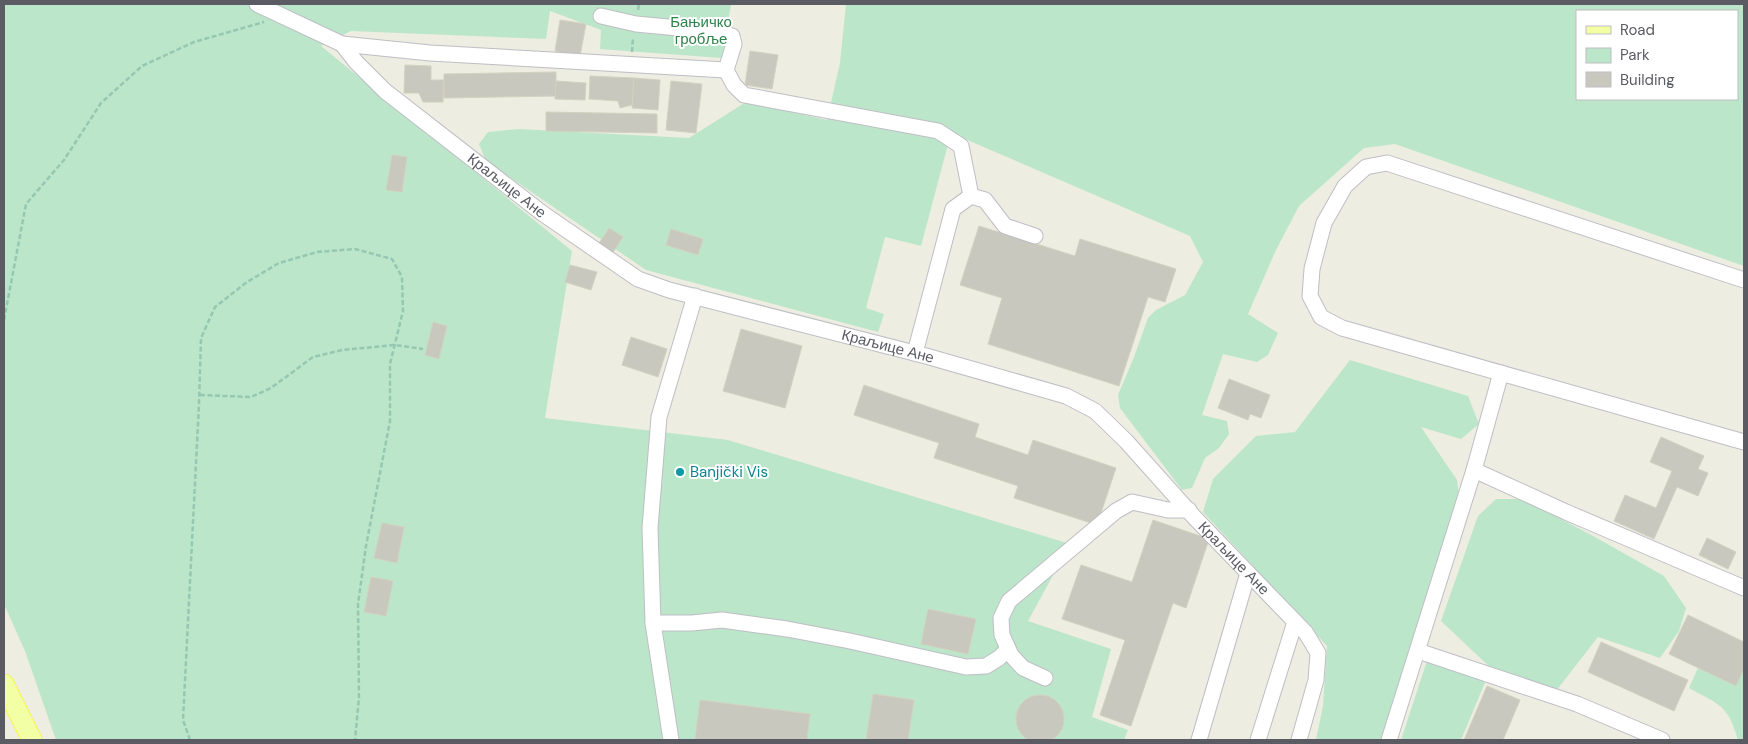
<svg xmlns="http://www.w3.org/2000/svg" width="1748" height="744" viewBox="0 0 1748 744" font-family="'DM Sans',sans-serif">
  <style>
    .green { fill: #bce6c9; fill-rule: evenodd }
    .building { fill: #c8c8be; stroke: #d2d2bf }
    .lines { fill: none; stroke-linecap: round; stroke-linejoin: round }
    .minor-casing { stroke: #bebec6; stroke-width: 17 }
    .major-casing { stroke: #f4f651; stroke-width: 21 }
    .path { stroke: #95c7b2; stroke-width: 2.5; stroke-dasharray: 5 2.5; stroke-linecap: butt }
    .minor { stroke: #fff; stroke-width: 15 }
    .major { stroke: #f3ffa5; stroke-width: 19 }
    .culture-dot { fill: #0f9aa8; stroke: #fff; stroke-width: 2 }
    .labels { text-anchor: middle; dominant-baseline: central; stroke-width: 4; stroke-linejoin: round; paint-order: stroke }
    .park-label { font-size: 15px; fill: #30834d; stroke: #fff }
    .street-label { font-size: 15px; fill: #5a5b63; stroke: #fff }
    .culture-label { font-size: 15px; fill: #0d838f; stroke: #fff; text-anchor: start }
  </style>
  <rect width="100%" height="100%" fill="#edede1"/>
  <!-- green -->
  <g class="green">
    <path d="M4,4H731L722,58L600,49L601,30L550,11L546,39L351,31L321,46L572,251L545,418L728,440L1070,544L1028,621L1111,649L1092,717L1128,730L1124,740H56L25,651L4,604Z"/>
    <path d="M846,4H1744V266L1395,144L1364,148L1299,206L1275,252L1248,314L1278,333L1268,355L1257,362L1223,354L1202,415L1227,421L1229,434L1219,448L1205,458L1192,488L1182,490L1120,408L1118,395L1134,357L1148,318L1156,310L1185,295L1203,262L1190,236L951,133L921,246L885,237L866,308L884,314L878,332L646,270L486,161L479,144L488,132L519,129L689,138L746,102L827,120L840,63ZM1577,11H1737V99H1577Z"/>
    <path d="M1350,360L1468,396L1479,424L1461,439L1421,427L1457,480L1459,497L1381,740H1316L1323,706L1327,646L1203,512L1213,479L1256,436L1295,432Z"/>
    <path d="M1496,499H1523L1595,537L1664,576L1686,608L1679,631L1660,658L1598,637L1556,691L1493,670L1441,621L1478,516Z"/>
    <path d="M1427,661L1486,680L1461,740H1401Z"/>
    <path d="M1698,668L1736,686L1744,668V740H1738C1728,705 1720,705 1689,688Z"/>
  </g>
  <!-- building -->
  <g class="building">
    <path d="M560,20L586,24L580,56L555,51Z"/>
    <path d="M750,51L778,55L772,89L745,85Z"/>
    <path d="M405,65L431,66V80H444L443,102H423L419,93H404Z"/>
    <path d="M556,72V96L444,98V74Z"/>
    <path d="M590,76L634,78L632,105L620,108L618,101L589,99Z"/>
    <path d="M634,78L660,80L658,110L632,108Z"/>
    <path d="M556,81L586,83L585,100L555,99Z"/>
    <path d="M671,81L702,84L696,133L666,130Z"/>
    <path d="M546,112L657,114V133L546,131Z"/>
    <path d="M392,155L407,157L402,192L386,190Z"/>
    <path d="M979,226L1075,256L1080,239L1176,269L1165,302L1148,297L1119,386L988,344L1002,298L960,285Z"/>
    <path d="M609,228L623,237L612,254L598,245Z"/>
    <path d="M671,229L703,239L698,255L666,245Z"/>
    <path d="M570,265L597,272L591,290L565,282Z"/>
    <path d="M433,322L447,326L439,359L425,355Z"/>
    <path d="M741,329L802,346L785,408L723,391Z"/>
    <path d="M631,337L667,349L658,377L622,365Z"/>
    <path d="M1229,379L1270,395L1261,418L1250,414L1248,420L1218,408Z"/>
    <path d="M864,385L979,424L975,437L1028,455L1033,440L1116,468L1097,525L1014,498L1018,486L934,458L939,443L854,415Z"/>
    <path d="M1661,437L1704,456L1698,469L1708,473L1698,496L1677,487L1654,539L1614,521L1625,495L1656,508L1672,471L1650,462Z"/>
    <path d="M1153,520L1209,539L1186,608L1173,603L1131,726L1100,715L1125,640L1062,619L1081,565L1132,582Z"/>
    <path d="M382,523L404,527L397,563L374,558Z"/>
    <path d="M1707,538L1736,552L1728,569L1699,555Z"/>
    <path d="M371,577L393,581L386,616L364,612Z"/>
    <path d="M928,609L976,619L968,654L921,644Z"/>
    <path d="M1688,615L1744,642V669L1736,686L1669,654Z"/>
    <path d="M1601,642L1688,680L1674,711L1588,672Z"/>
    <path d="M1487,686L1520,700L1503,740H1464Z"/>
    <path d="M873,694L914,700L908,740H866Z"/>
    <circle cx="1040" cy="719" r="24"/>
    <path d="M700,700L810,714L807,740H695Z"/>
  </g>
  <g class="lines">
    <defs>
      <g id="minor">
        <path d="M257,4L342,44L430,53L726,70"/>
        <path d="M601,16L636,24L721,32L732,36L734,44L726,70L734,85L744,95L938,131L961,146L971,196"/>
        <path id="s1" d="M342,44L356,62L385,91L542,213L638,279L669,290L926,356L1066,396L1095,411L1126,441L1194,517L1306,633L1318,653L1316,680L1299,740"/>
        <path d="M1744,280L1387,163L1366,167L1345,186L1324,223L1312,269L1310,296L1321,317L1342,328L1744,442"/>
        <path d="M915,353L953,209L971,196L985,200L1005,226L1035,236"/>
        <path d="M1474,470L1566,512L1744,588"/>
        <path d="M653,623H692L722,620L787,629L850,641L966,667L986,666L999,658L1008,649"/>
        <path d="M1418,651L1577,704L1662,740"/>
        <path d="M1045,678L1023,668L1011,655L1002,635L1001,618L1009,601L1116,511L1132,502L1168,510H1189"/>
        <path d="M671,740L653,623L650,528L659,417L695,296"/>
        <path d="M1199,740L1248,573"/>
        <path d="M1258,740L1295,622"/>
        <path d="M1389,740L1474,470L1501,373"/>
      </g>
      <path id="major" d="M4,684L32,740"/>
    </defs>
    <!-- minor casing -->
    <use href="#minor" class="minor-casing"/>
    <!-- major casing -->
    <use href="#major" class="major-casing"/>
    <!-- path -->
    <g class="path">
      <path d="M638,10L639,4"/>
      <path d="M632,52L633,38"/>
      <path d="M4,320L26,204L64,160L101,103L142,66L194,42L264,22"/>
      <path d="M200,395L251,397L271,388L313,357L342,350L395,345L423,349"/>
      <path d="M190,740L183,720L199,404L201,338L215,307L247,282L279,263L317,252L355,249L392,259L402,277L403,311L390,364V421L366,546L358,604L359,697L355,740"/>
    </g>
    <!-- minor -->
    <use href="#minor" class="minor"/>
    <!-- major -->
    <use href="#major" class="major"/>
  </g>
  <!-- markers -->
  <circle class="culture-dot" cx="680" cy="472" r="5"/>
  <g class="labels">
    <!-- park labels -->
    <g class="park-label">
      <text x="701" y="22">Бањичко<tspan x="701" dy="17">гробље</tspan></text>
    </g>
    <!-- street labels -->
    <g class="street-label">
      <text stroke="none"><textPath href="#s1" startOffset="218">Краљице Ане</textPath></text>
      <text stroke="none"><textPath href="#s1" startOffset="638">Краљице Ане</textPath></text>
      <text stroke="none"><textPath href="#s1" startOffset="1058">Краљице Ане</textPath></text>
    </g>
    <!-- culture labels -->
    <g class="culture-label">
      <text x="690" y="472">Banjički Vis</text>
    </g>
  </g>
  <!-- border -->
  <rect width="1748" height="744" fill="none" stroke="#5a5b63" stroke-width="10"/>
  <!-- legend -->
  <rect x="1576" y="10" width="162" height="90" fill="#ffffff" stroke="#bdbdc1"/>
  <rect x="1586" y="26" width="25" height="8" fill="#f3ffa5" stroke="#bdbdc1"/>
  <text x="1620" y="35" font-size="15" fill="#5a5b63">Road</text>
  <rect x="1586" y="48" width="25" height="15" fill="#bce6c9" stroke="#bdbdc1"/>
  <text x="1620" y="60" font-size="15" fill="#5a5b63">Park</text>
  <rect x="1586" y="72" width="25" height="15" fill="#c8c8be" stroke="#bdbdc1"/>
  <text x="1620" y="85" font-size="15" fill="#5a5b63">Building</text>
</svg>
